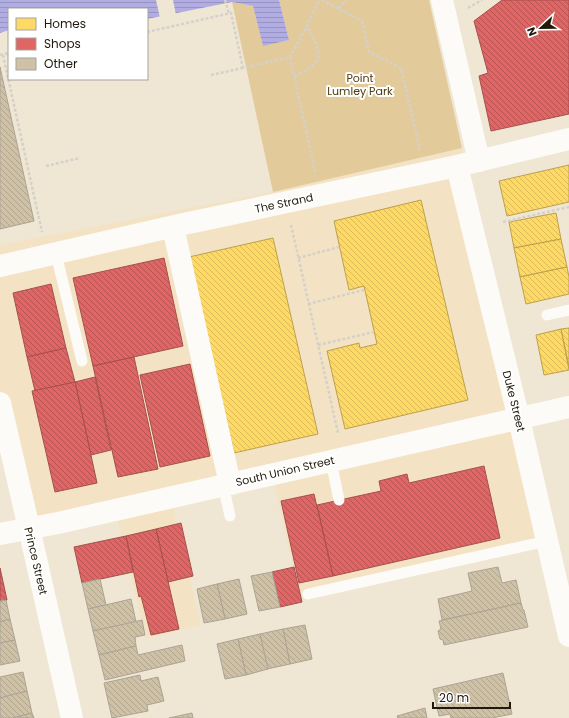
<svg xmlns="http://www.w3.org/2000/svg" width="569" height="718" viewBox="0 0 569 718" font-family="Poppins,sans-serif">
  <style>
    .built { fill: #f3e3c4 }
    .green { fill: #e3ca9a }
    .water { fill: url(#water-rules) }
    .pier { fill: #efe6d3 }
    .homes { fill: url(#homes-back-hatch); stroke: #bca04b }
    .shops { fill: url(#shops-back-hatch); stroke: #a64f4b }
    .building { fill: url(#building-back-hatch); stroke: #aba496 }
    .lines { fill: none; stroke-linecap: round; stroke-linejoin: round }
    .path { stroke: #d4d1cb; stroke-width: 2.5; stroke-dasharray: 3 2; stroke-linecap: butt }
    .lane { stroke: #fdfbf8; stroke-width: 11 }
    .street { stroke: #fdfbf8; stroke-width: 22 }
    .secondary { stroke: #fdfbf8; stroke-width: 22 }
    .labels { text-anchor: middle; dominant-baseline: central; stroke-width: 4; stroke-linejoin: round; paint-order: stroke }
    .park-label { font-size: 11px; fill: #4c3910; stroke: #fff }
    .street-label { font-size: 11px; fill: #201a0d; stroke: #fff }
  </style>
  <defs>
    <pattern id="water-rules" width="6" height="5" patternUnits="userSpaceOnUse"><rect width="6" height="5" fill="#b1ade3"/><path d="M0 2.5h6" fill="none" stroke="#9894c2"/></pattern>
    <pattern id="homes-back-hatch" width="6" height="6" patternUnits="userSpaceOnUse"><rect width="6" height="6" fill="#ffd966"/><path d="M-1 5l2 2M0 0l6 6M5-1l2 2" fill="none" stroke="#daba57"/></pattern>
    <pattern id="shops-back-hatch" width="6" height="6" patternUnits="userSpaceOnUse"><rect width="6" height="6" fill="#e06666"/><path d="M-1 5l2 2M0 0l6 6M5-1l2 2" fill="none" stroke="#b55352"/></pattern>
    <pattern id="building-back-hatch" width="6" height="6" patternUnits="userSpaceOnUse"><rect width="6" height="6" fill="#cec1a6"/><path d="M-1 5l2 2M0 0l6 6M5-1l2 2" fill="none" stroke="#b1a58e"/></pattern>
  </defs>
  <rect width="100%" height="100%" fill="#efe6d3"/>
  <!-- built -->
  <path class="built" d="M462,148L519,399L543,539L299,592L272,475L171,498L201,625L147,638L137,602L115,510L22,531L0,435V245L273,192Z"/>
  <!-- green -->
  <path class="green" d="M279,0H429L462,148L273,192L232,2L253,6L263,45L289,40Z"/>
  <!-- water -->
  <path class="water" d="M0,0H279L289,40L263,46L253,6L232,2L147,19V9H9V30L0,33Z"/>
  <!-- pier -->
  <path class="pier" d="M156,0H173L176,15L160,18Z"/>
  <!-- homes -->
  <g class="homes">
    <path d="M569,165V202L507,216L499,181Z"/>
    <path d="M421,200L468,400L345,429L327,351L359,343L360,348L377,344L364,286L349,290L334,221Z"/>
    <path d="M556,213L561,239L514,248L509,222Z"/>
    <path d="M273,238L318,434L234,453L189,257Z"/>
    <path d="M561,239L567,267L520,277L514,248Z"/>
    <path d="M567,267L569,277V294L526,304L520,277Z"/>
    <path d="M569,328V367L561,329Z"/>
    <path d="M561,329L569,370L544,375L536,335Z"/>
  </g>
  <!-- shops -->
  <g class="shops">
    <path d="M502,0H569V114L491,131L479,76L488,73L474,21Z"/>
    <path d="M164,258L183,346L93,366L73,278Z"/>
    <path d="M51,284L66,348L27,357L13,293Z"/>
    <path d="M66,348L75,382L35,391L27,357Z"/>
    <path d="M134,357L158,469L118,477L93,366Z"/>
    <path d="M190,364L210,456L160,467L140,375Z"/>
    <path d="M95,377L111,450L91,455L75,382Z"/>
    <path d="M75,382L97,483L55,492L32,391Z"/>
    <path d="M484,466L500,538L333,576L317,505L381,491L379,481L407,474L409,483Z"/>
    <path d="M314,494L333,576L299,583L281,501Z"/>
    <path d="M181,523L193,576L168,582L156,529Z"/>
    <path d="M156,529L179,629L151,635L141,596L139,597L126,536Z"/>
    <path d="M126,536L133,572L82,583L74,547Z"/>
    <path d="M294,567L302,602L280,607L272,572Z"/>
    <path d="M0,568L7,600L0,601Z"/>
  </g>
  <!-- building -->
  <g class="building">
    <path d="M0,67L34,221L0,229Z"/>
    <path d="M498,567L502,583L516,580L521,603L442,620L438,599L472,591L468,573Z"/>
    <path d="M272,572L280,607L259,611L251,576Z"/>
    <path d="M100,579L106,605L88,609L82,583Z"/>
    <path d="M239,579L247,614L225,619L217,584Z"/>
    <path d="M217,584L225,619L204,623L197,589Z"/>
    <path d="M131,599L136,622L93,631L88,609Z"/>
    <path d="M6,600L10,619L0,622V601Z"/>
    <path d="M521,603L523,610H524L528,627L444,645L443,640L440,639L438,631L441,629L439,621Z"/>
    <path d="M10,619L15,640L0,643V622Z"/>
    <path d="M142,620L145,635L135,637L136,646L99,655L93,631Z"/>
    <path d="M305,625L312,659L290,664L283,629Z"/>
    <path d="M283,629L290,664L267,669L260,634Z"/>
    <path d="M260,634L268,669L246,675L238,639Z"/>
    <path d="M238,639L246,675L225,679L217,644Z"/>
    <path d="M15,640L20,661L0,665V643Z"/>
    <path d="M182,645L185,661L105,680L99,655L136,646L138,655Z"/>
    <path d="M23,672L27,691L0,698V677Z"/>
    <path d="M503,673L512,714L492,718H451L450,714L439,716L433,689Z"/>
    <path d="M140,675L141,681L158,677L164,701L147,705L148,711L112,718L104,683Z"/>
    <path d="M27,691L32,713L13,718H0V698Z"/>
    <path d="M425,708L427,718H398L397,716Z"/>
    <path d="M32,713L34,718H13Z"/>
    <path d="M192,713L193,718H169Z"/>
  </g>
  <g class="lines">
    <!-- path -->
    <g class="path">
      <path d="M225,0L229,14"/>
      <path d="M322,0L362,21L369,52L401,68L420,150"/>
      <path d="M338,8L347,0"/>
      <path d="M468,8L482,0"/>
      <path d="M147,32L231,13L243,68L290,57L307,26L319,0"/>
      <path d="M0,55L9,53"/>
      <path d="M3,55L42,232"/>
      <path d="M290,57L315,172"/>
      <path d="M211,75L243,68"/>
      <path d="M294,76C325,63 323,54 307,27"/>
      <path d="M46,166L80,158"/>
      <path d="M503,222L569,207"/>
      <path d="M291,225L338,433"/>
      <path d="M298,258L339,247"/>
      <path d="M308,304L364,290"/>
      <path d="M318,345L374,332"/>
    </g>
    <!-- lane -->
    <g class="lane">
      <path d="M56,254L82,361"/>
      <path d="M547,315L569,310"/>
      <path d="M331,461L339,500"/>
      <path d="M223,485L230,516"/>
      <path d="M308,594L547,541"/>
    </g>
    <!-- street -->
    <g class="street">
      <path d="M442,0L479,161"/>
      <path d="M457,166L519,419"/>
      <path d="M173,227L230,484"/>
      <path d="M0,266L179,225L457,166L569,139"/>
      <path d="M0,403L29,528"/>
    </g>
    <!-- secondary -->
    <g class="secondary">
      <path d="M519,419L569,636"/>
      <path d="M29,528L72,718"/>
      <path d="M0,534L58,523L569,407"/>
    </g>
  </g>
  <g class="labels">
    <!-- park labels -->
    <g class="park-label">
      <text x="360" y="78">Point<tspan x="360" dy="13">Lumley Park</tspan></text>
    </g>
    <!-- street labels -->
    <g class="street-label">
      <text transform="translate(284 203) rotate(-12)">The Strand</text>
      <text transform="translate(514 401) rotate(76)">Duke Street</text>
      <text transform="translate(285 471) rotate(-13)">South Union Street</text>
      <text transform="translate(36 561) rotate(77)">Prince Street</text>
    </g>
  </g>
  <!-- legend -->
  <rect x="8" y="8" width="140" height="72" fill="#ffffff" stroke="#a6a39e"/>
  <rect x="16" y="18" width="20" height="12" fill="#ffd966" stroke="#a6a39e"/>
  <text x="44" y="28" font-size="12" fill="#201a0d">Homes</text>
  <rect x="16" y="38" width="20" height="12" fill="#e06666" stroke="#a6a39e"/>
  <text x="44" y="48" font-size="12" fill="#201a0d">Shops</text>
  <rect x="16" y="58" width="20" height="12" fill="#cec1a6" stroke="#a6a39e"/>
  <text x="44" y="68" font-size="12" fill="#201a0d">Other</text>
  <!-- north arrow -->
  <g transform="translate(541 28) rotate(248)" stroke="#ffffff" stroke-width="3" paint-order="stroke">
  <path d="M0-3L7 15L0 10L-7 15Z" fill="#201a0d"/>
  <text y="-6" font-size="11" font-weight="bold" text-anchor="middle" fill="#201a0d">N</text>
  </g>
  <!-- scale -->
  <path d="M433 702v6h77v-6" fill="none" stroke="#201a0d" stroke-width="2"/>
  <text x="439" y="702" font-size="12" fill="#201a0d" stroke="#ffffff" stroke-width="3" paint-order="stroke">20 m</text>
</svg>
